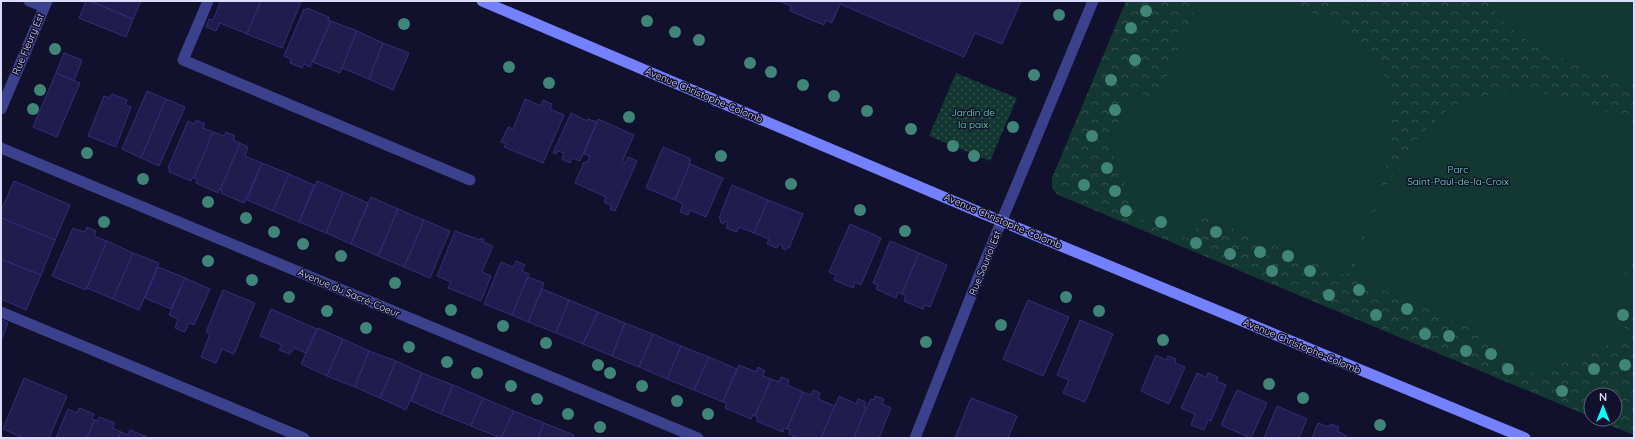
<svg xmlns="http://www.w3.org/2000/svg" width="1635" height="439" viewBox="0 0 1635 439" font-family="Quicksand,sans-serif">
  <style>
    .park { fill: url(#park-crowns) }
    .garden { fill: url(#garden-dots) }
    .pitch { fill: #133731 }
    .building { fill: #201c4e; stroke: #342d7b }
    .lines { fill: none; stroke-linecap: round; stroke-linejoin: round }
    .service { stroke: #3b418d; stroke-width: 11 }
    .minor { stroke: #3b418d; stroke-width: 11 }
    .tertiary { stroke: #3b418d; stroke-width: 11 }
    .secondary { stroke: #7380ff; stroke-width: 11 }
    .tree { fill: #3f8578 }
    .labels { text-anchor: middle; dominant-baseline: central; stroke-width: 3; stroke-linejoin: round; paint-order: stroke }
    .street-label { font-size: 10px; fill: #dcdcff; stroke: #12112d }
    .park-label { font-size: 10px; fill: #63e4b5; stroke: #12112d }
  </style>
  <defs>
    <pattern id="park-crowns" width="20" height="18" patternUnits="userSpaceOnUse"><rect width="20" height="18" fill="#133731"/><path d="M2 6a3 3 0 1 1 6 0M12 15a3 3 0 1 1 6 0" fill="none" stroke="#355350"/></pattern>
    <pattern id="garden-dots" width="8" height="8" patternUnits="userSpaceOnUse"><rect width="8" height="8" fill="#133731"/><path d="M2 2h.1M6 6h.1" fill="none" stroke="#355350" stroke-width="1.8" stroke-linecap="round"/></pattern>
  </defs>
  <rect width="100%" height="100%" fill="#12112d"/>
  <!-- park -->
  <path class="park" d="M1126,1H1634V435L1595,419H1615V395H1591V417L1058,195L1052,188V178Z"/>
  <!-- garden -->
  <path class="garden" d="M956,73L1017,98L990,161L929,136Z"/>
  <!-- pitch -->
  <g class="pitch">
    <path d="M1198,1H1282L1307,10L1330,21L1366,48L1378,63L1388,88L1390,141L1386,167L1379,194L1369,221L1346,275L1202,216L1191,240L1137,217L1108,142L1133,90L1157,101Z"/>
    <path d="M1320,1H1391C1368,5 1342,8 1320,1Z"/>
    <path d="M1486,1H1634L1633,82C1581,66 1518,49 1486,1Z"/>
    <path d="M1538,92C1571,99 1603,109 1634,123V249L1624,273L1634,277V304L1620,340L1537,374L1486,353L1492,336L1351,277C1370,223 1388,166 1431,125C1440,115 1452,105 1465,101C1489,92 1513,93 1538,92Z"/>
  </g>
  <!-- building -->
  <g class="building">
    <path d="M86,1H90L133,19L126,37L79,18Z"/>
    <path d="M90,1H141L133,19Z"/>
    <path d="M221,1H261L247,34L220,23L216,31L206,27L209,19L213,20Z"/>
    <path d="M261,1L301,2L282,48L247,34Z"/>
    <path d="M779,1H1021L1002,44L975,33L964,57L840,4L832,23L826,20L824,25L790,11L791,6Z"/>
    <path d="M307,8L329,17L328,20L331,21L310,67L304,64L302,68L290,63L291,59L284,56L304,9L306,10Z"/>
    <path d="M331,21L357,31L340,73L313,62Z"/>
    <path d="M357,31L383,43L369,79L342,68Z"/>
    <path d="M383,43L409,53L393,90L369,79Z"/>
    <path d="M64,53L82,60L74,81L56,73Z"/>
    <path d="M56,73L80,83L57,137L33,127Z"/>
    <path d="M147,91L166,99L141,158L122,149Z"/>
    <path d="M112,94L127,100L125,105L131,107L116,147L88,136L104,96L110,98Z"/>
    <path d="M166,99L185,107L159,166L141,158Z"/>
    <path d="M525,99L541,106L543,100L552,104L550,109L564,115L543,163L504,147L506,144L501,142L508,127L513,129Z"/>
    <path d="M571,113L587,121L588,119L597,122L580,161L572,158L570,163L562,159L564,153L558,151L556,154L553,153Z"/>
    <path d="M598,119L634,135L622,162L625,163L628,157L637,161L615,211L610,209L612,206L604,202L606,197L575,183L584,162L587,163L590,156L584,154Z"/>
    <path d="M196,120L205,124L203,128L213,132L194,178H192L191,181L169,172L170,169L168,168L188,121L194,124Z"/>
    <path d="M213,132L224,136L226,132L235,136L233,140L240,143L220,190L219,189L218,193L196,183L197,180L194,178Z"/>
    <path d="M240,143L248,147L245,156L262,163L244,203L221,193L222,190H220Z"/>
    <path d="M663,147L691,159L689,163L690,164L675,200L646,188Z"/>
    <path d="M262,163L289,174L273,211L247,200Z"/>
    <path d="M690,164L723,178L706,217L690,210L688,215L680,212L683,204L675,200Z"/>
    <path d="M289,174L314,185L299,222L273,211Z"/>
    <path d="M14,181L70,205L55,240L1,218V211Z"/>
    <path d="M317,181L343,192L326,233L299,222Z"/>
    <path d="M732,185L768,200L754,233L739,227L737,232L726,228L728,223L725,221L723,224L720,222L721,219L719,218Z"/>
    <path d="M343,192L368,203L351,244L326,233Z"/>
    <path d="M371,197L398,209L378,256L351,244Z"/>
    <path d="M768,200L803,214L789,248L788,247L786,250L782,248L783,246L779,244L777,248L767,244L769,239L754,233Z"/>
    <path d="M398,209L424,220L404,267L378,256Z"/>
    <path d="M1,218L55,240L41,275L1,259Z"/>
    <path d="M424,220L450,231L430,278L404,267Z"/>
    <path d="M850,224L881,238L861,285L855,282L853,288L834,280L836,275L829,272Z"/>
    <path d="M87,227L96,231L94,236L107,241L86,290L52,276L73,228L85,232Z"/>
    <path d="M455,231L480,240L481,238L484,239L483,242L493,246L482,272L491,276L481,301L448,288L451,282L437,276Z"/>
    <path d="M107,241L133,253L113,299L87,288Z"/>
    <path d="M890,241L919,253L902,294L898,292L896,298L876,289L878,285L873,283Z"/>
    <path d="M133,253L159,263L139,310L113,299Z"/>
    <path d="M919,253L947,265L930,307L925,305L923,309L904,301L906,295L902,294Z"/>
    <path d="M1,259L41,275L26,310L1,299Z"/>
    <path d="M516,261L525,265L522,271L529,274L512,315L484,304L501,262L513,267Z"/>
    <path d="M158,267L185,278L171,309L145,298Z"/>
    <path d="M528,277L544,283L528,322L512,315Z"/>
    <path d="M185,278L210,289L194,325L189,323L185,332L175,328L178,319L169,315Z"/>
    <path d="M542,289L569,300L556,333L528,322Z"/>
    <path d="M223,290L255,303L234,354L222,349L216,363L201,357L210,334L206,332Z"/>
    <path d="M569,300L598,312L583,344L556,333Z"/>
    <path d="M1028,300L1069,317L1043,376L1003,359Z"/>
    <path d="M271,309L317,329L306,353L294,348L290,354L279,350L282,345L260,336Z"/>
    <path d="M598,312L625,323L612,356L583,344Z"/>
    <path d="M1,320L8,323L1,341Z"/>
    <path d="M1080,320L1113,334L1085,402L1063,393L1069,380L1057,375Z"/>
    <path d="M625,323L653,334L639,367L612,356Z"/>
    <path d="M318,328L343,339L327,376L301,364Z"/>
    <path d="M653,334L681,346L667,379L639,367Z"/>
    <path d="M343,339L369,351L355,387L327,376Z"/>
    <path d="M681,346L709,357L694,390L667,379Z"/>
    <path d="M369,351L396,361L380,398L355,387Z"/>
    <path d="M1156,355L1166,360L1168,356L1176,359L1175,363L1185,367L1169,404L1141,391Z"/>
    <path d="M709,357L737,369L723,402L694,390Z"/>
    <path d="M396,361L422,373L406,410L380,398Z"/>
    <path d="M739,365L756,372L758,367L765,371L763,376L771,379L755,416L753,415L751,419L725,408L727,403L723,402Z"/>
    <path d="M422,373L453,385L441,414L411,401Z"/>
    <path d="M1197,373L1206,377L1208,373L1218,377L1216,381L1226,385L1211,421L1208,420L1204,430L1191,425L1195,414L1181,408Z"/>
    <path d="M781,377L789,380L787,385L803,392L787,429L784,428L783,432L756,421L758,418L755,416L771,379L779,382Z"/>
    <path d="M24,378L67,396L49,438H24L3,429Z"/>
    <path d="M453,385L483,398L471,426L441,414Z"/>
    <path d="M813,390L820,393L818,399L835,406L821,438H798L789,434L790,430L787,429L803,392L811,395Z"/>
    <path d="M1237,390L1267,403L1251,438L1221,425Z"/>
    <path d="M839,396L856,404L858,399L866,402L864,407L866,408L854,438H821Z"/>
    <path d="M875,396L884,399L882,404L891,408L879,438H854L866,408L871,399L874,400Z"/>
    <path d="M483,398L514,411L501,438L471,426Z"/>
    <path d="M971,398L1017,416L1008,438H955Z"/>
    <path d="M1277,406L1307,419L1299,438H1264Z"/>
    <path d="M79,408L94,414L92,419L95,420L87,438H56L68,409L77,413Z"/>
    <path d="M514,411L544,423L538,438H501Z"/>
    <path d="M99,417L115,423L112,428L121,432L118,438H87L95,420L97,421Z"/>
    <path d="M544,423L574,435L573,438H538Z"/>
    <path d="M1318,423L1329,427L1330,424L1339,427L1337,431L1347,436L1346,438H1312Z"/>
    <path d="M130,430L147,437L146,438H118L121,432L128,435Z"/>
  </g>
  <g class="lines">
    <!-- service -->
    <g class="service">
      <path d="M29,1L44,7"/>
      <path d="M208,1L183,60L470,180"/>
      <path d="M1,312L304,438"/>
    </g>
    <!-- minor -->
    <g class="minor">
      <path d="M1,148L698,438"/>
      <path d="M915,438L980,273L1093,1"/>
    </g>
    <!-- tertiary -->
    <path class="tertiary" d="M1,109L47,1"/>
    <!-- secondary -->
    <path class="secondary" d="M482,1L979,212L1525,438"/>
  </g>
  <!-- trees -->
  <g class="tree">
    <circle cx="1146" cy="11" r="6"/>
    <circle cx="1059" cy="15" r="6"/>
    <circle cx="647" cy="21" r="6"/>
    <circle cx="404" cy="24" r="6"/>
    <circle cx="1131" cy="28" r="6"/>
    <circle cx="675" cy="32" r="6"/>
    <circle cx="699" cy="40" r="6"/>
    <circle cx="55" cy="49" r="6"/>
    <circle cx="1135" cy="60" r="6"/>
    <circle cx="750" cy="63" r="6"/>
    <circle cx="509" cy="67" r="6"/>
    <circle cx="771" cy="72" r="6"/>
    <circle cx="1034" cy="75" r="6"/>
    <circle cx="1111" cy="80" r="6"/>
    <circle cx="549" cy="83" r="6"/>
    <circle cx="803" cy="85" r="6"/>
    <circle cx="40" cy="90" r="6"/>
    <circle cx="834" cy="96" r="6"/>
    <circle cx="33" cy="109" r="6"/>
    <circle cx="1115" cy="110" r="6"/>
    <circle cx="867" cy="111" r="6"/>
    <circle cx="629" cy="117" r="6"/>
    <circle cx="1013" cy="127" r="6"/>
    <circle cx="911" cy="129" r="6"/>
    <circle cx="1092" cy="136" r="6"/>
    <circle cx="953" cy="146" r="6"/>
    <circle cx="87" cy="153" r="6"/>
    <circle cx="721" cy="156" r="6"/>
    <circle cx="974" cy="156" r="6"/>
    <circle cx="1107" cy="168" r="6"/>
    <circle cx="143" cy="179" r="6"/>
    <circle cx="791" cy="184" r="6"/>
    <circle cx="1084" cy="185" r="6"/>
    <circle cx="1115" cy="191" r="6"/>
    <circle cx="208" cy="202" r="6"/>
    <circle cx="860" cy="210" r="6"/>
    <circle cx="1126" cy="211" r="6"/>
    <circle cx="246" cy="218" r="6"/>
    <circle cx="104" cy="222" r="6"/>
    <circle cx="1161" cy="222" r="6"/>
    <circle cx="905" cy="231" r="6"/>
    <circle cx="274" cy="232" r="6"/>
    <circle cx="1216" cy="232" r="6"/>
    <circle cx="1196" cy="243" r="6"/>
    <circle cx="303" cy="244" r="6"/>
    <circle cx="1260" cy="252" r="6"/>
    <circle cx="1230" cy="254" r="6"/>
    <circle cx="341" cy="256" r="6"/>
    <circle cx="1288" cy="256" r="6"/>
    <circle cx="208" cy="261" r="6"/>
    <circle cx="1272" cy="271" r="6"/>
    <circle cx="1310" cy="271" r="6"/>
    <circle cx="252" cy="280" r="6"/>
    <circle cx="395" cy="283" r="6"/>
    <circle cx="1359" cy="290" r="6"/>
    <circle cx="1329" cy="295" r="6"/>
    <circle cx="289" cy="297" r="6"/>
    <circle cx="1066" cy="297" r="6"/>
    <circle cx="1407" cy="309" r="6"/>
    <circle cx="451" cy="310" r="6"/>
    <circle cx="327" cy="311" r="6"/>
    <circle cx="1099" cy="311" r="6"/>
    <circle cx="1376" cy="315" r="6"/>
    <circle cx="1623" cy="315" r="6"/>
    <circle cx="1001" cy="325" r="6"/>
    <circle cx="503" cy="326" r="6"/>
    <circle cx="366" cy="328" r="6"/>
    <circle cx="1425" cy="334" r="6"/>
    <circle cx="1449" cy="336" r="6"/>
    <circle cx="1163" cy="340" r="6"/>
    <circle cx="926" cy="342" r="6"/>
    <circle cx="546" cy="343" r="6"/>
    <circle cx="409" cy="347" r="6"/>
    <circle cx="1466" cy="351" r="6"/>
    <circle cx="1491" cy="354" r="6"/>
    <circle cx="447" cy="362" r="6"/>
    <circle cx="598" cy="365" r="6"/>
    <circle cx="1625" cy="365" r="6"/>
    <circle cx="1508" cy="369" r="6"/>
    <circle cx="1594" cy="369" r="6"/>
    <circle cx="477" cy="373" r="6"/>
    <circle cx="610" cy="373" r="6"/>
    <circle cx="1269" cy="384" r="6"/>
    <circle cx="511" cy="386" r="6"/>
    <circle cx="642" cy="386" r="6"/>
    <circle cx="1562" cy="391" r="6"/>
    <circle cx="1303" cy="398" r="6"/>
    <circle cx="537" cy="399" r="6"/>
    <circle cx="677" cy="401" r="6"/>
    <circle cx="568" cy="414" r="6"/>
    <circle cx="708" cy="414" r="6"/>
    <circle cx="1380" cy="425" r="6"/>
    <circle cx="600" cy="427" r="6"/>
  </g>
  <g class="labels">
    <!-- street labels -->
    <g class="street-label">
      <text transform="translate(28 44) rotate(-67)">Rue Fleury Est</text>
      <text transform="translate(704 95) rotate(23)">Avenue Christophe-Colomb</text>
      <text transform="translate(1003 221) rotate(23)">Avenue Christophe-Colomb</text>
      <text transform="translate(985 263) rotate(-68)">Rue Sauriol Est</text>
      <text transform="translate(349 293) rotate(23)">Avenue du Sacré-Coeur</text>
      <text transform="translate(1302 346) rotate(23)">Avenue Christophe-Colomb</text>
    </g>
    <!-- park labels -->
    <g class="park-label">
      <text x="973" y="112">Jardin de<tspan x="973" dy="12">la paix</tspan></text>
      <text x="1458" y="169">Parc<tspan x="1458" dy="12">Saint-Paul-de-la-Croix</tspan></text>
    </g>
  </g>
  <!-- border -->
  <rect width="1635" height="439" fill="none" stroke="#dcdcff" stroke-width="4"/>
  <!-- north arrow -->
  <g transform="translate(1603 407)"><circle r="19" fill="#12112d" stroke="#636281"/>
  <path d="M0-3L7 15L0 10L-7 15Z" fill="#08fffa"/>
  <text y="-6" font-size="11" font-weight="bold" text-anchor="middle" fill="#dcdcff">N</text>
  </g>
</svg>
